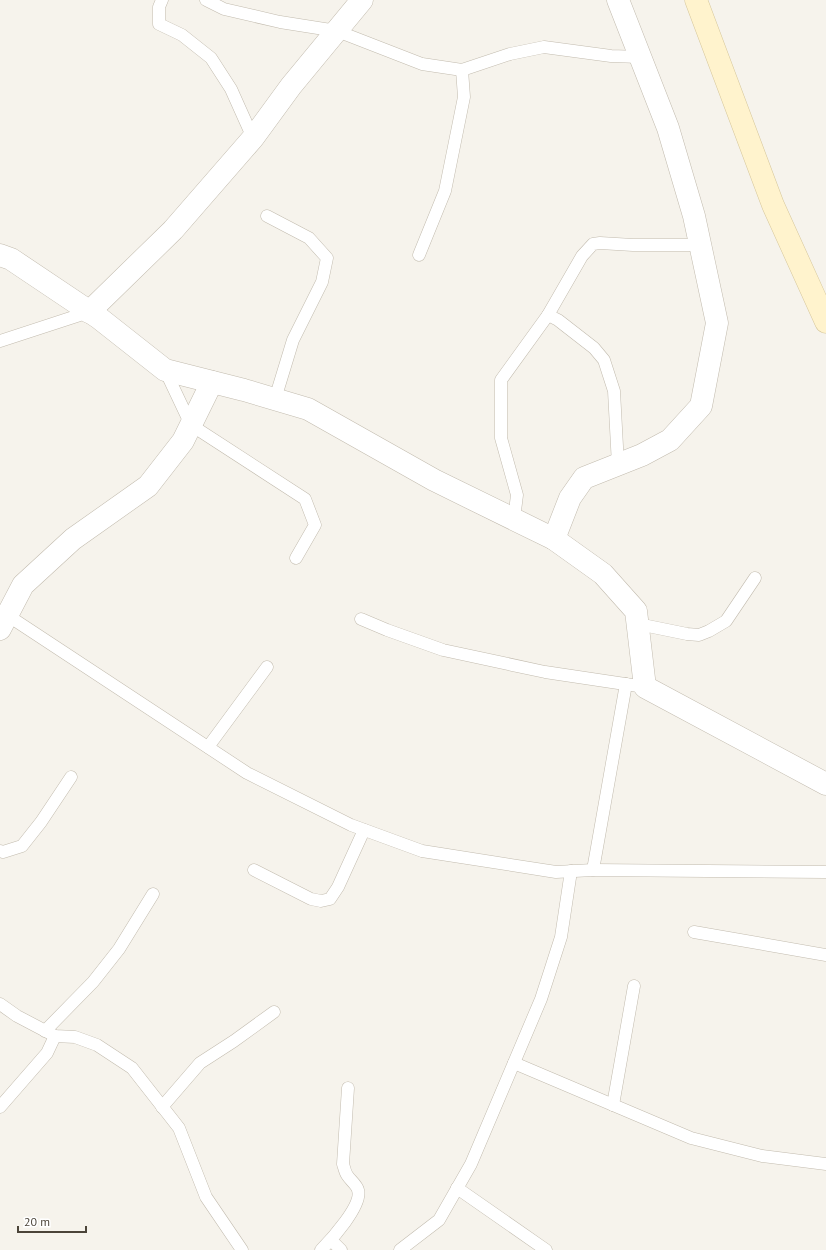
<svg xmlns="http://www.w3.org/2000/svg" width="826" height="1250" viewBox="0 0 826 1250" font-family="'PT Sans',sans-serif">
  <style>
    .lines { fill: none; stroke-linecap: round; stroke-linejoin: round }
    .lane-casing { stroke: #c2bbae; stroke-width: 13 }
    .street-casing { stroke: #c2bbae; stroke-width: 23 }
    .secondary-casing { stroke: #d6c79b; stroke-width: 23 }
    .lane { stroke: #fff; stroke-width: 12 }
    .street { stroke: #fff; stroke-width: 22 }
    .secondary { stroke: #fff3cd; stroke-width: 22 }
  </style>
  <rect width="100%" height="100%" fill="#f6f3ec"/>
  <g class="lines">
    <defs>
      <g id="lane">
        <path d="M162,0L159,7V24L182,35L211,58L231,89L253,138"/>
        <path d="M206,0L224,9L280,22L337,31L422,64L462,70L510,54L544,47L611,56L640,57"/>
        <path d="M267,216L309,238L327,258L322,282L293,340L275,399"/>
        <path d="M419,255L445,191L464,97L462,70"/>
        <path d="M548,315L558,320L594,348L604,360L614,391L618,465"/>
        <path d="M0,341L89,312"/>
        <path d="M165,370L191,425L305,499L315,525L296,558"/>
        <path d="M514,519L517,495L501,438V380L548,315L582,256L593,244L600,243L633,245H700"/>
        <path d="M7,615L247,773L351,825L422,851L556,872L593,870L826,872"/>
        <path d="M361,619L387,630L443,650L545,672L645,687"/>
        <path d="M638,624L687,634L699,635L709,631L726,621L755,578"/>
        <path d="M208,747L267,667"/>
        <path d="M0,851L3,852L22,846L41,822L71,777"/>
        <path d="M254,870L311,899L321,901L330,899L338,887L364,830"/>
        <path d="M593,870L626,684"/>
        <path d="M694,932L826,955"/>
        <path d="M0,1004L17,1016L55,1036L75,1037L97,1045L132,1068L179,1128L206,1197L242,1250"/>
        <path d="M45,1031L93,982L119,949L153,894"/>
        <path d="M514,1063L691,1138L762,1156L826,1164"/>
        <path d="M613,1105L634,986"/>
        <path d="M0,1107L47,1053L55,1036"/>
        <path d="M162,1107L200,1063L234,1041L274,1012"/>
        <path d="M457,1188L546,1250"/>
        <path d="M331,1240L341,1250"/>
        <path d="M321,1250C331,1240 363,1205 358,1190C357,1185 350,1180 347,1175C345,1172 344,1167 343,1164L348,1088"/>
        <path d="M400,1250L439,1220L471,1164L541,999L561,937L571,871"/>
      </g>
      <g id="street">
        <path d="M0,255L11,259L99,318L165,370L244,390L308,409L434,480L554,539L603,574L636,611L645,687L826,784"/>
        <path d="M89,312L173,230L253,138L291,86L362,0"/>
        <path d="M554,539L570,498L584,478L642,455L670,440L701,406L717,323L694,216L668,128L618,0"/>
        <path d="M0,629L23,585L73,539L148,486L183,441L212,382"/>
      </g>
      <path id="secondary" d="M696,0L773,205L826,322"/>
    </defs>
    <!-- lane casing -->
    <use href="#lane" class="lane-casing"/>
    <!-- street casing -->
    <use href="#street" class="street-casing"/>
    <!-- secondary casing -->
    <use href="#secondary" class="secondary-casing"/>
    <!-- lane -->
    <use href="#lane" class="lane"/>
    <!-- street -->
    <use href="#street" class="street"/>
    <!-- secondary -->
    <use href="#secondary" class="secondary"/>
  </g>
  <!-- scale -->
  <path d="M18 1226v6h68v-6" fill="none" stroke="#4b4439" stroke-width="2"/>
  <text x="24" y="1226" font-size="12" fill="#4b4439" stroke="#ffffff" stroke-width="3" paint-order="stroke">20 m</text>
</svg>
